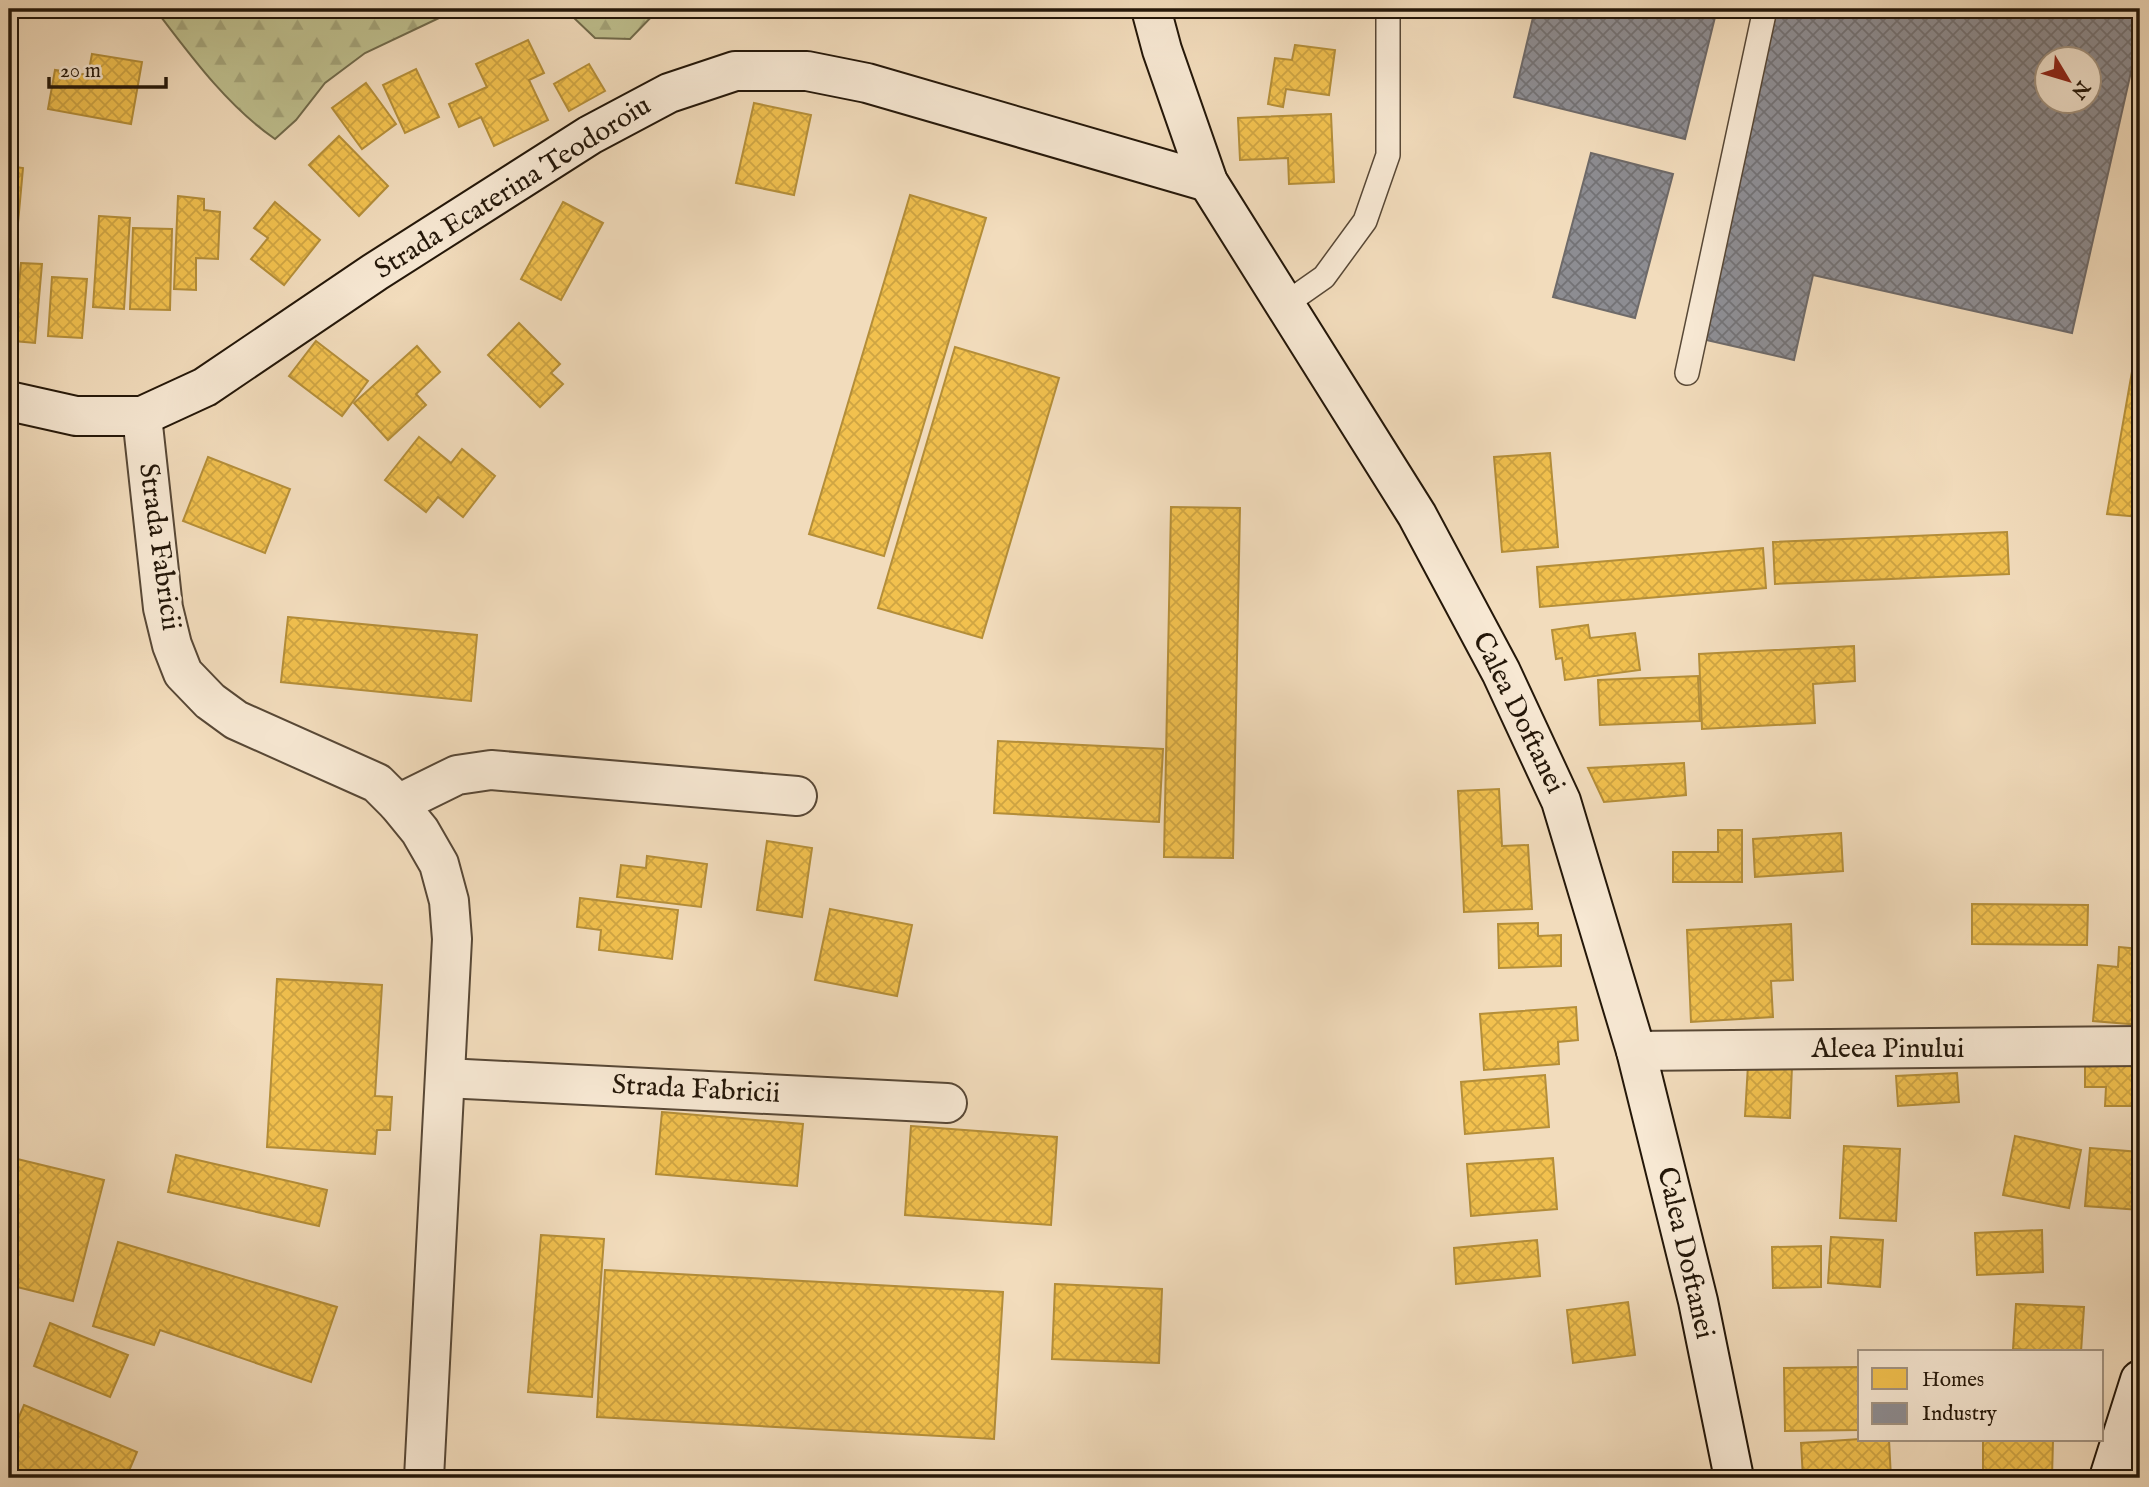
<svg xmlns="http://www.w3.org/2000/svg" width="2149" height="1487" viewBox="0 0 2149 1487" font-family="'IM FELL English',serif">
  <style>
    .forest { fill: url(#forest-firs); stroke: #716b4c; stroke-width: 2 }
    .homes { fill: url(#homes-cross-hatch); stroke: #b48e39; stroke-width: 2 }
    .industry { fill: url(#industry-cross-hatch); stroke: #6e6a69; stroke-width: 2; fill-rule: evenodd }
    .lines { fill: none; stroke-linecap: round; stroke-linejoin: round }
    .service-casing { stroke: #584836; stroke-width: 26 }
    .minor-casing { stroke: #584836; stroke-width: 42 }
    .secondary-casing { stroke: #241709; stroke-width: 42 }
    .service { stroke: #f7e8d3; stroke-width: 23 }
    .minor { stroke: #f7e8d3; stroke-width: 38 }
    .secondary { stroke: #f7e8d3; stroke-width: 38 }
    .labels { text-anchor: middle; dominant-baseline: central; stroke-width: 7; stroke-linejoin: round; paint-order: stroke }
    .street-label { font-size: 28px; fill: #241709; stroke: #f7e8d3 }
  </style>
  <defs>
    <pattern id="forest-firs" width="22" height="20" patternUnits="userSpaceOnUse" patternTransform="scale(1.75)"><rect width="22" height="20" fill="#bebf8e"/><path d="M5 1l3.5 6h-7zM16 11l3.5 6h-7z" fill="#a3a379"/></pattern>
    <pattern id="homes-cross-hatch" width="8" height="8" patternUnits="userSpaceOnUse" patternTransform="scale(1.75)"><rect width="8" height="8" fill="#f2c14e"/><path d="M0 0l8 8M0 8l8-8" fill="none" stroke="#cfa543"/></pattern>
    <pattern id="industry-cross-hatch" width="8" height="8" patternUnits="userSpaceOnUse" patternTransform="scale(1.75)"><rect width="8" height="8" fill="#8d8d92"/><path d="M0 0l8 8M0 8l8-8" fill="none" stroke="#737275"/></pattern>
  </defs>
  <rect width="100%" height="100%" fill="#f2dcbc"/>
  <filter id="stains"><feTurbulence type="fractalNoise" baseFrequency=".00286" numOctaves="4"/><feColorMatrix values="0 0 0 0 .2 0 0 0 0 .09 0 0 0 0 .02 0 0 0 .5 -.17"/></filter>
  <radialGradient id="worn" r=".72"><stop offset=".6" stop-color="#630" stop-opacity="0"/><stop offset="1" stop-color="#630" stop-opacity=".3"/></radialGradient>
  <!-- forest -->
  <g class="forest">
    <path d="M155,9H458L365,53L325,83L296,120L275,139C227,106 190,55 155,9Z"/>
    <path d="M560,9H659L630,39L595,38L572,16Z"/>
  </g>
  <!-- homes -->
  <g class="homes">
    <path d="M528,40L544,73L529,80L548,120L494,146L481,117L459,127L449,104L487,87L476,64Z"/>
    <path d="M1295,45L1335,50L1329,95L1286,89L1283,107L1268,104L1275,58L1292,60Z"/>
    <path d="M92,54L142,62L131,124L48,109L55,70L88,75Z"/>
    <path d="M589,64L605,91L569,111L554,84Z"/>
    <path d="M416,69L439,117L405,133L383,85Z"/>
    <path d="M366,83L396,124L362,149L332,108Z"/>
    <path d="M754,103L811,115L794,195L736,183Z"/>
    <path d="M1331,114L1334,182L1289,184L1288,158L1240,160L1238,118Z"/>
    <path d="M339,136L388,186L359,216L309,165Z"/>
    <path d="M9,166L23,168L13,278H9Z"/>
    <path d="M910,195L986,218L884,556L809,534Z"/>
    <path d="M178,196L204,199V210L220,212L218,259L196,258V290L174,289Z"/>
    <path d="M275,202L320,240L284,285L251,259L268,238L254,228Z"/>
    <path d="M563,202L603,223L561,300L521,279Z"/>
    <path d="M99,216L130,218L124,309L93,307Z"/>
    <path d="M133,228L172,229L170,310L130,309Z"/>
    <path d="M21,263L42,264L35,343L14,341Z"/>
    <path d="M52,277L87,279L82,338L48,336Z"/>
    <path d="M519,323L560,364L551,373L563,384L540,407L488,355Z"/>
    <path d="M2140,326V517L2107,514Z"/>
    <path d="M316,341L368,381L342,416L289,376Z"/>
    <path d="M417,346L440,372L416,394L426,405L388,440L354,403Z"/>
    <path d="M955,347L1059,378L982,638L878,608Z"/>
    <path d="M419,437L451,463L462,449L495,476L463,517L438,497L426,512L385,480Z"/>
    <path d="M1550,453L1558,547L1502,552L1494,457Z"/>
    <path d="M208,457L290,489L265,553L183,521Z"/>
    <path d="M1171,507L1240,508L1233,858L1164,857Z"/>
    <path d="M2007,532L2009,574L1775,584L1773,542Z"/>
    <path d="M1763,548L1766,588L1540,607L1537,567Z"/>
    <path d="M288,617L477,635L471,701L281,682Z"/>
    <path d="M1588,625L1590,638L1635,633L1640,670L1565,680L1562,658L1556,659L1552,630Z"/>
    <path d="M1854,646L1855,681L1813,684L1815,723L1702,729L1699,654Z"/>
    <path d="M1698,676L1700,721L1600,725L1598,680Z"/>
    <path d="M998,741L1163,749L1159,822L994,813Z"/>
    <path d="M1684,763L1686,795L1604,802L1588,768Z"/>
    <path d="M1499,789L1502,846L1528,845L1532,909L1464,912L1458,791Z"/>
    <path d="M1718,830H1742V882H1673V852H1718Z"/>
    <path d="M1841,833L1843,871L1755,877L1753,839Z"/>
    <path d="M767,841L812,848L802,917L757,910Z"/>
    <path d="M647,856L707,864L701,907L617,897L621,865L646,868Z"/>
    <path d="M580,898L678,910L672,959L599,950L601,930L577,927Z"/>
    <path d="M1972,904L2088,905L2087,945L1972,944Z"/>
    <path d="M830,909L912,925L897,996L815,980Z"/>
    <path d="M1538,923V936L1561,935V966L1499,968L1498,924Z"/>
    <path d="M1791,924L1793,980L1771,981L1773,1017L1691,1022L1687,930Z"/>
    <path d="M2119,947L2140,949V1025L2093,1021L2098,965L2118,967Z"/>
    <path d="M277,979L382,985L375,1096L392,1097L390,1130H377L375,1154L267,1147Z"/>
    <path d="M1576,1007L1578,1040L1558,1042L1559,1064L1484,1070L1480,1014Z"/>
    <path d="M2085,1056H2140V1106H2105L2106,1087H2085Z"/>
    <path d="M1748,1065L1792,1066L1790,1118L1745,1116Z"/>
    <path d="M1957,1073L1959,1102L1898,1106L1896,1076Z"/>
    <path d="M1545,1075L1549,1127L1465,1134L1461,1082Z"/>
    <path d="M662,1112L803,1124L797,1186L656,1174Z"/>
    <path d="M911,1126L1057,1137L1051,1225L905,1215Z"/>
    <path d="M2015,1136L2081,1150L2069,1208L2003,1195Z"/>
    <path d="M1844,1146L1900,1149L1896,1221L1840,1218Z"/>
    <path d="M2090,1148L2140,1152V1210L2085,1206Z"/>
    <path d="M176,1155L327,1190L319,1226L168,1192Z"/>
    <path d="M9,1157L104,1180L73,1301L9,1285Z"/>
    <path d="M1553,1158L1557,1209L1471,1216L1467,1164Z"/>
    <path d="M2042,1230L2043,1272L1977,1275L1975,1233Z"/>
    <path d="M541,1235L604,1239L592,1397L528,1392Z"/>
    <path d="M1831,1237L1883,1240L1880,1287L1828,1283Z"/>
    <path d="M1537,1240L1540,1276L1456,1284L1454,1248Z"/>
    <path d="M118,1242L337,1307L311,1382L160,1330L154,1345L93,1326Z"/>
    <path d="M1821,1246V1287L1773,1288L1772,1247Z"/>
    <path d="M605,1270L1003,1292L994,1439L597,1417Z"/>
    <path d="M1055,1284L1162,1289L1159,1363L1052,1359Z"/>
    <path d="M1628,1302L1635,1355L1573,1363L1567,1310Z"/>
    <path d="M2016,1304L2084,1307L2081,1352L2013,1349Z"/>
    <path d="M50,1323L128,1355L110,1397L34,1366Z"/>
    <path d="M1860,1367V1430L1785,1431L1784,1368Z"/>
    <path d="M24,1405L137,1452L126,1478H9V1440Z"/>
    <path d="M1860,1439L1889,1440L1891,1478H1803L1801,1443Z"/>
    <path d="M1983,1440H2053L2052,1478H1983Z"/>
  </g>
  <!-- industry -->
  <g class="industry">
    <path d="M1535,9H1717L1685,139L1514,97Z"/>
    <path d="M1777,9H2140V32L2072,333L1813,275L1794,360L1702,339ZM2048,60H2090V102H2048Z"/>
    <path d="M1591,153L1673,174L1635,318L1553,297Z"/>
  </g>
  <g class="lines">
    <defs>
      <g id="service">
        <path d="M1284,305L1324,277L1365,221L1388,155V9"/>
        <path d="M1687,373L1765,9"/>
      </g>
      <g id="minor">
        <path d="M142,416L163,608L172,645L183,673L210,701L236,720L377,783L398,804L420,831L439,864L449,901L452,939L424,1478"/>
        <path d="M398,804L457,775L491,770L797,796"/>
        <path d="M1636,1051L2140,1046"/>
        <path d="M445,1078L947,1103"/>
      </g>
      <g id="secondary">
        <path d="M1151,9L1162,50L1208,182L1417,515L1501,672L1561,801L1636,1051L1698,1301L1734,1478"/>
        <path d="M9,401L76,416H142L205,387L375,272L590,135L669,93L735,71H807L867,83L1208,182"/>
        <path d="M2109,1478L2140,1380"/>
      </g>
    </defs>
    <!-- service casing -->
    <use href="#service" class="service-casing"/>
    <!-- minor casing -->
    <use href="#minor" class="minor-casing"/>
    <!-- secondary casing -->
    <use href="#secondary" class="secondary-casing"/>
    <!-- service -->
    <use href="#service" class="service"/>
    <!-- minor -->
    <use href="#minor" class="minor"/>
    <!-- secondary -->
    <use href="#secondary" class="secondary"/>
  </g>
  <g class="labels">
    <!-- street labels -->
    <g class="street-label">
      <text transform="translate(513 188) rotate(-32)">Strada Ecaterina Teodoroiu</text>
      <text transform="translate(159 547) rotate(82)">Strada Fabricii</text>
      <text transform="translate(1518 713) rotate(64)">Calea Doftanei</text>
      <text x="1888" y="1049">Aleea Pinului</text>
      <text transform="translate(696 1090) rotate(3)">Strada Fabricii</text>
      <text transform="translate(1685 1253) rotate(77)">Calea Doftanei</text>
    </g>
  </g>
  <!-- margin -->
  <rect width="2149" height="1487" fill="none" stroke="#f2dcbc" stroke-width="35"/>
  <rect x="10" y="10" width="2128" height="1466" fill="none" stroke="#241709" stroke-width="3.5"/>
  <rect x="18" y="18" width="2114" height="1452" fill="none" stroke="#241709" stroke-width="2"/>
  <!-- legend -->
  <rect x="1858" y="1350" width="245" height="91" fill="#f7e8d3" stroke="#a39482" stroke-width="2"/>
  <rect x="1872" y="1368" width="35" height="21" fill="#f2c14e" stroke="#a39482" stroke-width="2"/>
  <text x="1922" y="1386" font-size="21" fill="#241709">Homes</text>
  <rect x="1872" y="1403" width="35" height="21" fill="#8d8d92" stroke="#a39482" stroke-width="2"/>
  <text x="1922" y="1420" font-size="21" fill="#241709">Industry</text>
  <!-- north arrow -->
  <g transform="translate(2068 80) rotate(128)"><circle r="33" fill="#f7e8d3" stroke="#a39482" stroke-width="2"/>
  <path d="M0-5L12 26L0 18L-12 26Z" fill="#8f2418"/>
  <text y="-10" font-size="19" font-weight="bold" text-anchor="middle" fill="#241709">N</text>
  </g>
  <!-- scale -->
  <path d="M49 77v10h117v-10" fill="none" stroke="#241709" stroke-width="3.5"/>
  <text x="60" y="77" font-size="21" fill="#241709" stroke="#f7e8d3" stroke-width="5" paint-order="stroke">20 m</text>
  <rect width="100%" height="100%" filter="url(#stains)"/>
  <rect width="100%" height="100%" fill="url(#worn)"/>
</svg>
